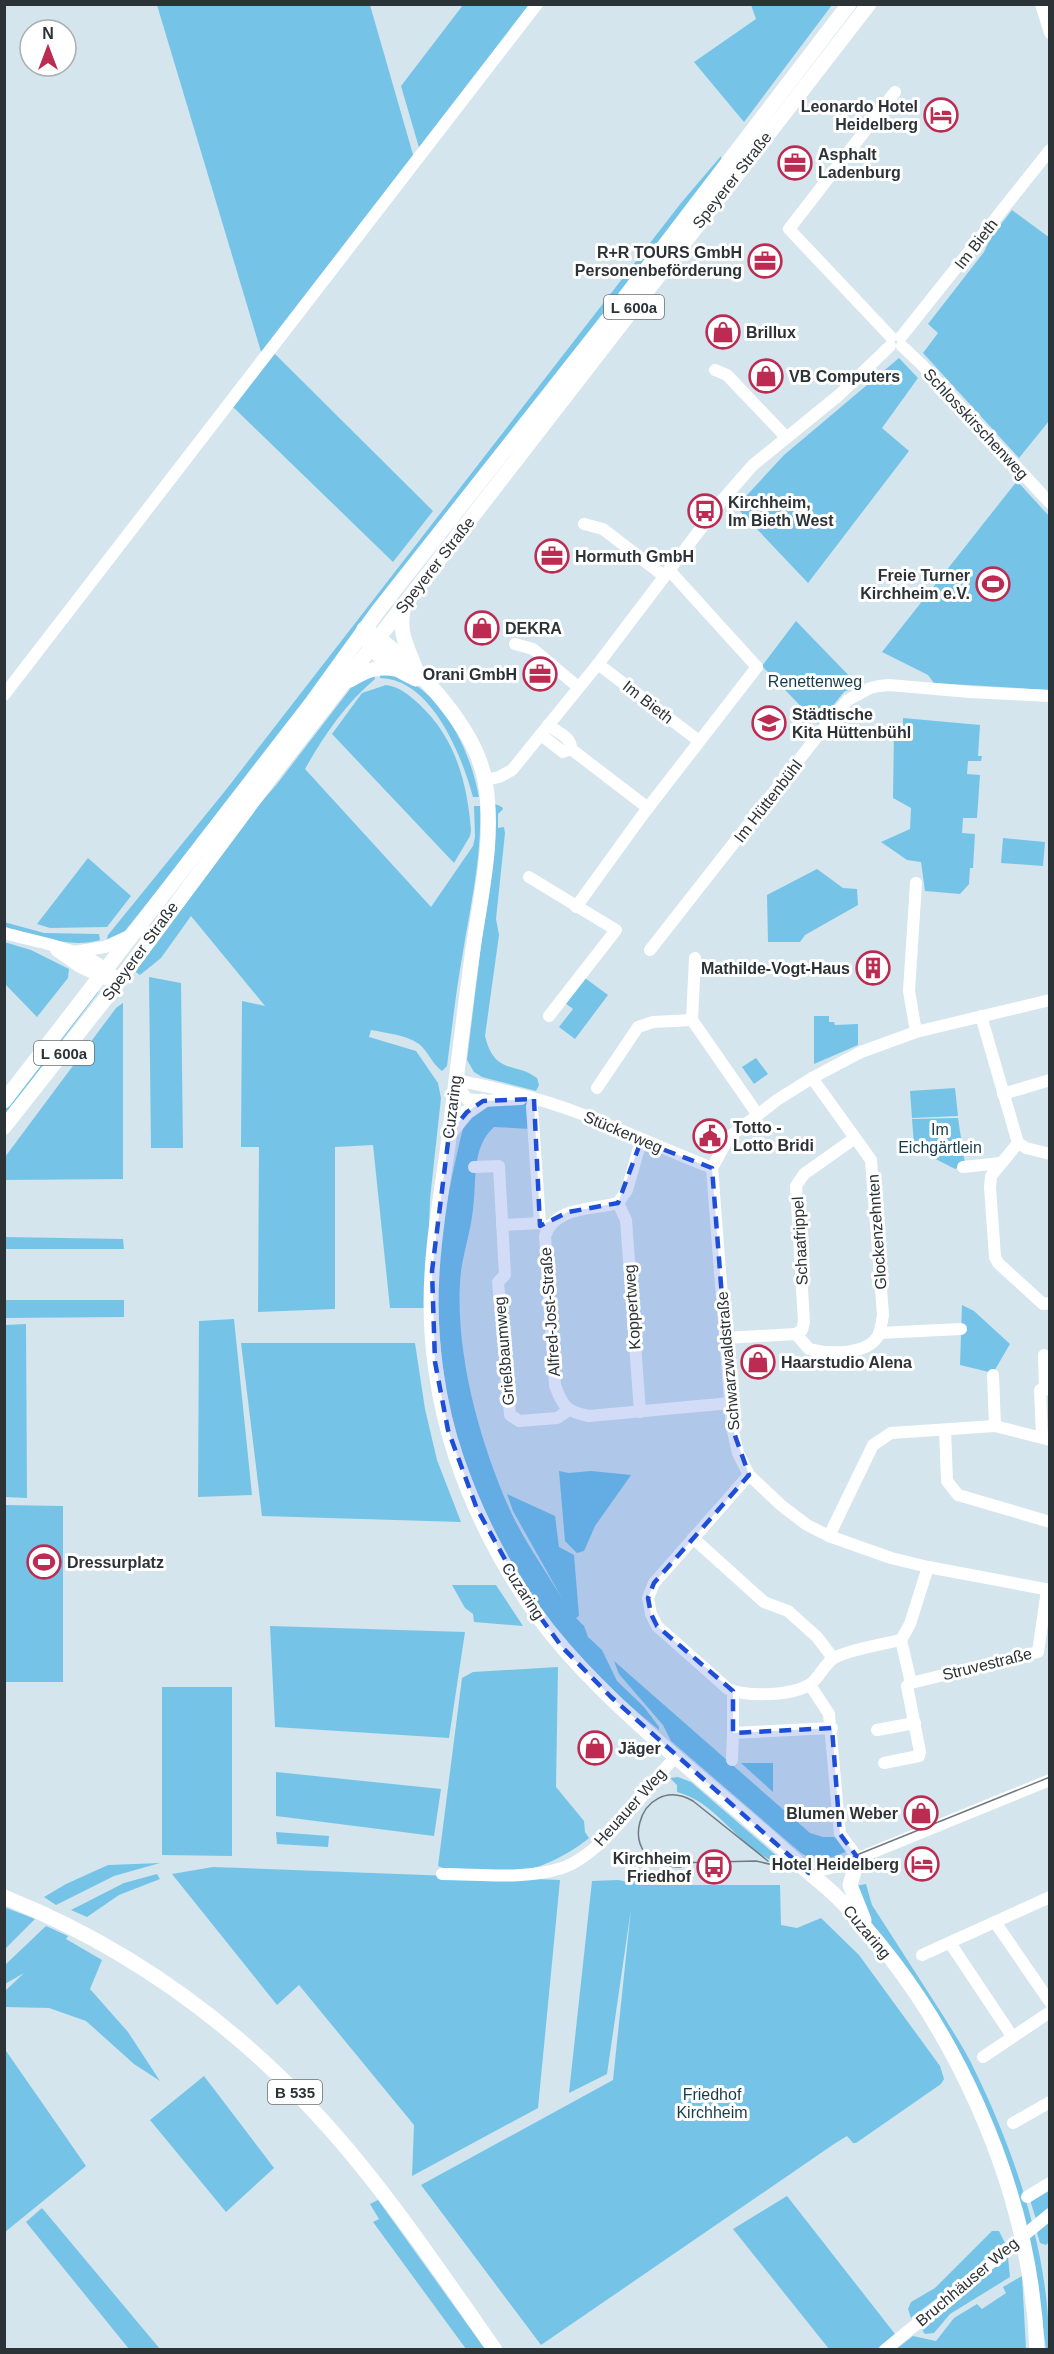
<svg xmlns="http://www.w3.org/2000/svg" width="1054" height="2354" viewBox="0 0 1054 2354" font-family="Helvetica,sans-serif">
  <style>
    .green { fill: #75c4e8 }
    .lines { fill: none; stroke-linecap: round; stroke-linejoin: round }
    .minor { stroke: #fff; stroke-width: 12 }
    .major { stroke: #fff; stroke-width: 15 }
    .tram { stroke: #707b80; stroke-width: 1.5 }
    .marked { fill: #1d4ed8; fill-opacity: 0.2; stroke: #1d4ed8; stroke-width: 4.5; stroke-dasharray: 12 8; stroke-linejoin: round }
    .labels { text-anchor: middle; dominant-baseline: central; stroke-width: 6; stroke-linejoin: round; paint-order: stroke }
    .shield { fill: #fff; stroke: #6b7072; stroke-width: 1.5 }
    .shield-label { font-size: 15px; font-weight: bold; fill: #2c3336 }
    .poi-label { font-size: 16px; font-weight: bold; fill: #2c3336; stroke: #fff; text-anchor: start }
    .street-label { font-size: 16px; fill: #2c3336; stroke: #fff }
    .park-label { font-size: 16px; fill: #143b4c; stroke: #fff }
  </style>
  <rect width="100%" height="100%" fill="#d4e5ed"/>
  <!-- green -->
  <g class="green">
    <path d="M157,5H370L414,158L262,355Z"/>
    <path d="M463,5H529L420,151L401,86Z"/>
    <path d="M751,5H832L744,122L694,62L756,19Z"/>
    <path d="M721,156L722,162L178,865L124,932L106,942L108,935L225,791L681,203Z"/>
    <path d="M1012,210L1050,238L1049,421L1019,458L923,353L938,333L928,324L984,252L991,237Z"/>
    <path d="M273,352L433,511L393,562L232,406Z"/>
    <path d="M899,358L918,378L882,428L909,451L808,583L736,507L784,455Z"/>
    <path d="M1017,481L1049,516V690L934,683L928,675L882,652Z"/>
    <path d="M796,621L858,685L844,692L818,724L762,666Z"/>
    <path d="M374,671L375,679C346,703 323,737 305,769L431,907L473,846L475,837L474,806H480C482,856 471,903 463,952C456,990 452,1028 447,1066L442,1071C432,1064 428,1051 419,1044C407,1035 386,1033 371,1030L369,1037L416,1051L438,1083L441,1098L430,1199L426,1308H390L373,1145L335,1147V1309L258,1312L259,1147H241L242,1001L265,1006L191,916L161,958L140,975L133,970L257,807L277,784L354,684Z"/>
    <path d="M380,671C438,680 469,745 479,797H473C462,756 432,679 380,678Z"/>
    <path d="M386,685C400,687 409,695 420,705C456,739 467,783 471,830L470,836L454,863L332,734L362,693Z"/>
    <path d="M903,718L980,725L978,756H982L981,761H968L967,774L980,775L977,818H963L962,833L975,834L973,868H970L969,884L960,894L925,891L921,862L907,860L881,842L910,829L911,808L893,798L894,732H897L898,725H903Z"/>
    <path d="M493,803L502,807L503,809L498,814V828L504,827L505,833L496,919L499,935L485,1036C495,1076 515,1061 537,1078L539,1085L536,1091L482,1077L474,1072L467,1060L486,904Z"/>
    <path d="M1003,838L1045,842L1043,866L1001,863Z"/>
    <path d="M88,858L131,896L107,927L50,928L37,924Z"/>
    <path d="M817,869L843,888L857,889L858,905L805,935L800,942H768L767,895Z"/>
    <path d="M4,922L44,933L99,934L100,940C70,949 34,935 5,927Z"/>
    <path d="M4,942L31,950L69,969L68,978L37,1017L5,984Z"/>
    <path d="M149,977L181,983L183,1148H151Z"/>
    <path d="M585,978L608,995L575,1039L559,1027L573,1009L565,1003Z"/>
    <path d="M97,990H99L97,994L5,1115V1109Z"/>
    <path d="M123,1003V1179L5,1180V1157L116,1008Z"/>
    <path d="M814,1016H829V1022H834L835,1025L858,1024V1045L814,1064Z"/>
    <path d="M756,1058L768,1074L754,1084L742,1067Z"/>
    <path d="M955,1088L958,1116L912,1118L910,1091Z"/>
    <path d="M531,1101V1129L494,1127C471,1147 477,1182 473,1209C471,1230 464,1250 461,1271C453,1347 479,1441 510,1510C524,1541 546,1571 563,1600L513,1511L507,1494L555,1516L559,1547L574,1555L579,1616L576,1618L584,1626L588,1637L602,1650L617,1681L644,1707L659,1727V1730C621,1699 583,1664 552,1625C484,1538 443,1432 439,1320C438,1297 437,1271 440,1248C445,1209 453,1170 462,1132C472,1102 505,1103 531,1101Z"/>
    <path d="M958,1118L965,1164L955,1169L926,1154L914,1144L912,1119Z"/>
    <path d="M5,1237L123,1239L124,1249H5Z"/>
    <path d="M4,1300H124V1317L5,1318Z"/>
    <path d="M962,1305L974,1311L1010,1344L993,1373L960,1365Z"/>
    <path d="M234,1319L252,1495L198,1497L199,1321Z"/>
    <path d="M26,1324L27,1498L5,1497V1325Z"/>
    <path d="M241,1343H415L425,1409L437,1460L461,1522L262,1516Z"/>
    <path d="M559,1471L569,1473L591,1471L631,1475L595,1526L584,1551L577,1553L565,1541Z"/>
    <path d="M5,1505L63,1506V1682H5Z"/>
    <path d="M452,1585H496L523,1626L474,1622L473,1614L465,1608Z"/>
    <path d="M270,1626L465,1632L449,1738L275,1727Z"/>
    <path d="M614,1661L810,1833L823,1837H836L847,1851C830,1859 818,1863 801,1853L671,1741L663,1725L619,1674Z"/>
    <path d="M558,1667L556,1787L584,1821L585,1832L589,1838C574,1851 542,1869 522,1870C496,1872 469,1869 443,1868L438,1866L462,1678L473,1672Z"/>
    <path d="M162,1687H232V1856L162,1855Z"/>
    <path d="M741,1763H773V1792Z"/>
    <path d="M276,1772L441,1789L434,1836L276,1816Z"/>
    <path d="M678,1777L691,1782L785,1863L784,1865C741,1854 720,1803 677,1792V1785L670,1778Z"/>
    <path d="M276,1832L329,1836L328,1847L277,1844Z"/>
    <path d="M160,1863L114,1876L56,1905L44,1897L66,1884L108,1865Z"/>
    <path d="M213,1867L560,1880L538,2108L412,2176L414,2125L299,1985L277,2005L172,1874Z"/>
    <path d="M157,1874L160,1879L119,1895L87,1917L71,1910L124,1883Z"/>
    <path d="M635,1879L647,1885H780L781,1925L797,1928L821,1918L859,1955L940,2066L944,2079L941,2084L856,2143H853L847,2136L834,2144L541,2345L421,2185L613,2080L631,1909L607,2074L569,2093L592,1881L618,1880L634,1883Z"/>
    <path d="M866,1884L872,1905C896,1942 920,1980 944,2017C955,2035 967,2053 976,2073C1016,2155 1050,2257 1049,2349H1046L1040,2304L1031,2254L1002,2153L868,1916L855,1886Z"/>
    <path d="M4,1907L35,1919L5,1949H4Z"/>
    <path d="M46,1926L68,1936L66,1939L102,1960L90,1989L128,2032L160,2081L134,2064L86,2021L49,2008L5,2007V1991L24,1973L5,1984V1965Z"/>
    <path d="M4,2048L86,2166L5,2232H4Z"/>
    <path d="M204,2076L274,2168L226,2212L150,2120Z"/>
    <path d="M1049,2186V2208L1036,2219L1030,2200Z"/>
    <path d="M787,2196L895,2334L877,2349H829L733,2229Z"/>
    <path d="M378,2200L485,2349H466L373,2222L379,2219L370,2204Z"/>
    <path d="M42,2208L160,2349H129L26,2222Z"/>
    <path d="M1049,2218V2242L1046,2245L1040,2243L1036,2229Z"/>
    <path d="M992,2231H999L1006,2245L911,2318L908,2309L911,2302L935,2288Z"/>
    <path d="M1008,2257L1010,2277L950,2314L934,2333L925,2334L919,2325Z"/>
    <path d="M1022,2276L1026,2349L895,2350L913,2336L936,2341L954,2318L977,2304L982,2309L1006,2293L1003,2287Z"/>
  </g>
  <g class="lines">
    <!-- minor -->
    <g class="minor">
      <path d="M1041,4L1050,33"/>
      <path d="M891,337L789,229L895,92"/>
      <path d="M901,337L1050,150"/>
      <path d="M902,346L922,365L1050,503"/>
      <path d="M715,370L727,375L786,437"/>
      <path d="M584,524L603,529L664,576"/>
      <path d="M515,644L533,649L578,687"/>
      <path d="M598,664L699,741"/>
      <path d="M4,695L537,4"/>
      <path d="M548,725C557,732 572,737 571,749L648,808"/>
      <path d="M541,735L563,752L571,749"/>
      <path d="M485,780L499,777L512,770L598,664L724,498L753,465L839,395L890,346"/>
      <path d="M529,877L616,930L549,1016"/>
      <path d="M916,883L909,991L916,1032"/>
      <path d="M576,907L644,813L757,667L669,570"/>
      <path d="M4,933C44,944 91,949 119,981"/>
      <path d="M56,950L80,967L106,979"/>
      <path d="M650,950L827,724L848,700L870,688L879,686L889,685L970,692L1050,696"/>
      <path d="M74,952L105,947L131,935"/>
      <path d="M1050,1000L916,1032L861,1052L812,1078L777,1100L729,1137L712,1168L732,1427L738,1453L749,1475L782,1506L807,1525L829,1536L891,1558L928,1567L1050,1590"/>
      <path d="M981,1016L1018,1143L1026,1148L1050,1154"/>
      <path d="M692,1020L695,958"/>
      <path d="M455,1080C498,1088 543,1099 584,1115C627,1132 669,1151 712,1168"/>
      <path d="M455,1081L467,1099L483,1101L521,1099"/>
      <path d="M597,1088L638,1027L653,1022L692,1020L758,1115"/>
      <path d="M1003,1094L1050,1080"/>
      <path d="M534,1099L532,1107L540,1223"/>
      <path d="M641,1141L627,1190L618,1203C593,1210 555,1206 545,1236L555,1385C562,1406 567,1412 589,1416L731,1403"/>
      <path d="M1018,1143L991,1176L990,1187L995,1257L998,1263L1043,1304L1050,1303"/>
      <path d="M474,1167L499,1166L505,1275L498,1282L510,1415L519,1421L557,1418L569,1410"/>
      <path d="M963,1167L1001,1163"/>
      <path d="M618,1203L626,1220L640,1412"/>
      <path d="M502,1225L540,1223L545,1226"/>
      <path d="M879,1333L961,1329"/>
      <path d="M796,1334L802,1330L804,1322L796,1186L804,1174L855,1138"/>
      <path d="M726,1338L796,1334L809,1349C828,1354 869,1356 879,1334C881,1328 882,1321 883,1315L871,1160L812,1078"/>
      <path d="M993,1375L995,1426"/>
      <path d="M945,1430L947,1481L958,1495L1050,1522"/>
      <path d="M1042,1437L1040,1390H1045L1044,1355"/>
      <path d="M749,1475L654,1583L648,1598L651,1614L657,1626L728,1689C747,1697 790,1696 809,1685C819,1679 824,1664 834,1658C845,1651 886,1643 901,1640L910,1624L928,1567"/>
      <path d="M829,1536L873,1445L891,1433L995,1426L1050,1440"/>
      <path d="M693,1538L764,1602L788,1611L817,1637L833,1658"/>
      <path d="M911,1683L1038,1652L1047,1590"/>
      <path d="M810,1685L829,1714L840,1834L858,1858"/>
      <path d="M733,1691V1733L832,1728"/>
      <path d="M877,1730L915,1723"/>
      <path d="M732,1760L733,1733"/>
      <path d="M884,1763L919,1756L920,1752L907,1686L911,1683L901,1640"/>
      <path d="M809,1873L839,1866L1050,1780"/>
      <path d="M442,1874C481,1874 524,1880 562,1868C604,1854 645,1789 676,1756"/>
      <path d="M995,1922L1050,2002"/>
      <path d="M950,1943L1012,2036"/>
      <path d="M922,1955L1050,1897"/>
      <path d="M983,2057L1050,2012"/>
      <path d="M1013,2123L1050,2102"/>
      <path d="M1027,2197L1050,2183"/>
      <path d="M885,2350L1050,2214"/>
    </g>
    <!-- major -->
    <g class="major">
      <path d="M404,607C397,631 408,648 416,670"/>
      <path d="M364,629C410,656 476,727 485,781C495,836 481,894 473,949C464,1014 456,1080 448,1146C442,1188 434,1231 432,1274C428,1335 437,1402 457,1460C480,1527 517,1595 564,1649C636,1731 726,1796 806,1870C816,1879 827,1887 836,1896C951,2011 1031,2187 1037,2350"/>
      <path d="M368,640C375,658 399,671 416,679"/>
      <path d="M350,680C367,670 377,666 396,669"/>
      <path d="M4,1101L313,701L378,611L616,309L849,4"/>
      <path d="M4,1127L110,993L270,778L869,4"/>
      <path d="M449,1134L467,1112L483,1101"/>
      <path d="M858,1858L850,1885L864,1920"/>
      <path d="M4,1897C119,1943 221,2014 307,2104C378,2178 436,2266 495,2350"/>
    </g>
    <!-- tram -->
    <g class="tram">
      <path d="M673,1863L756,1861L795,1870L822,1869L1050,1777"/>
      <path d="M681,1867C609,1868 639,1770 693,1801L768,1861"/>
    </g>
  </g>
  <!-- marked area -->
  <path class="marked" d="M534,1099L540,1226L568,1212L618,1203L641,1141L712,1168L732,1427L749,1475L654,1583L648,1598L651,1614L657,1626L733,1691V1733L832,1728L840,1834L858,1858L809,1873L611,1697L562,1647L527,1599L477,1509L448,1430L435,1362L432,1271L449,1134L467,1112L483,1101Z"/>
  <!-- icons -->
  <defs>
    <symbol id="hotel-ring" viewBox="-11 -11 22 22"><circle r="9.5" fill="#fff" stroke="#bc2c52" stroke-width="1.5"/><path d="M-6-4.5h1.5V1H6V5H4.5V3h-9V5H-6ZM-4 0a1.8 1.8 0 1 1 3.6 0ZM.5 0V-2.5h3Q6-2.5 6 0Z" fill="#bc2c52"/></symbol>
    <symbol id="office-ring" viewBox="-11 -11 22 22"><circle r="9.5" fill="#fff" stroke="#bc2c52" stroke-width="1.5"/><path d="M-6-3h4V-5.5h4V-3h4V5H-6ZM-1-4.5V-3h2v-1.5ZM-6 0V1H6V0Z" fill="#bc2c52"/></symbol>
    <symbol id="shop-ring" viewBox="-11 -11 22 22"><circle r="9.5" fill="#fff" stroke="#bc2c52" stroke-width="1.5"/><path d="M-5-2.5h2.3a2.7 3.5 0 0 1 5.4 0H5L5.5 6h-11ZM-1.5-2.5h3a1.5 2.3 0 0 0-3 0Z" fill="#bc2c52"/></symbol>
    <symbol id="bus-ring" viewBox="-11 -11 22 22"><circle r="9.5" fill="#fff" stroke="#bc2c52" stroke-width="1.5"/><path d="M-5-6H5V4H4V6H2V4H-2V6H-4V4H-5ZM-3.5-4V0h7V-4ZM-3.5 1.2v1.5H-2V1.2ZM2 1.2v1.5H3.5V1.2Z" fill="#bc2c52"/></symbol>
    <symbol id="stadium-ring" viewBox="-11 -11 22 22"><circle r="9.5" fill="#fff" stroke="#bc2c52" stroke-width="1.5"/><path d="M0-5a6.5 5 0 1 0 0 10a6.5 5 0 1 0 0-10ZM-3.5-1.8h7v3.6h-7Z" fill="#bc2c52"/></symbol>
    <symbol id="school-ring" viewBox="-11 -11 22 22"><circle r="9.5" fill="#fff" stroke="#bc2c52" stroke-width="1.5"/><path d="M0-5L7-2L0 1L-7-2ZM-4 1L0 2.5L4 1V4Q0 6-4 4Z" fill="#bc2c52"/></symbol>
    <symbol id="building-ring" viewBox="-11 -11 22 22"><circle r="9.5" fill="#fff" stroke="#bc2c52" stroke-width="1.5"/><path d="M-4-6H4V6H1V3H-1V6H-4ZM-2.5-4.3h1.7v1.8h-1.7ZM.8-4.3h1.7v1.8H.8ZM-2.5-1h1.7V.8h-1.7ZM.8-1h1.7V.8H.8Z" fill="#bc2c52"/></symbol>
    <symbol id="civic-ring" viewBox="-11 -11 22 22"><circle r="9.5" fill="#fff" stroke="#bc2c52" stroke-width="1.5"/><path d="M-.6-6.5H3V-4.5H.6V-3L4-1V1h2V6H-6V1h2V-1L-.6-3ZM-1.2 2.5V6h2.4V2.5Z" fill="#bc2c52"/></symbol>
  </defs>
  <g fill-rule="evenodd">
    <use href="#hotel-ring" x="922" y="96" width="38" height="38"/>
    <use href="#office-ring" x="776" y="144" width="38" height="38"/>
    <use href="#office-ring" x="746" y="242" width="38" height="38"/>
    <use href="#shop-ring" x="704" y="313" width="38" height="38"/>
    <use href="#shop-ring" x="747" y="357" width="38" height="38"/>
    <use href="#bus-ring" x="686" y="492" width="38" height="38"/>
    <use href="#office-ring" x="533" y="537" width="38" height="38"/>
    <use href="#stadium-ring" x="974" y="565" width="38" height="38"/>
    <use href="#shop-ring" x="463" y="609" width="38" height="38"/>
    <use href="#office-ring" x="521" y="655" width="38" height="38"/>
    <use href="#school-ring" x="750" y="704" width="38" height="38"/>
    <use href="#building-ring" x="854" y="949" width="38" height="38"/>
    <use href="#civic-ring" x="691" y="1117" width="38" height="38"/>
    <use href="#shop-ring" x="739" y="1343" width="38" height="38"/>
    <use href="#stadium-ring" x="25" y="1543" width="38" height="38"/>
    <use href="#shop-ring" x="576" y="1729" width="38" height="38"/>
    <use href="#shop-ring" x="902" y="1794" width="38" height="38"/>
    <use href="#hotel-ring" x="903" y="1845" width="38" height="38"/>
    <use href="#bus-ring" x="695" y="1848" width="38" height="38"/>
  </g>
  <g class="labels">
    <!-- shield labels -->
    <g class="shield">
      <rect x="604" y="295" width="60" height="24" rx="4.5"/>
      <rect x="34" y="1041" width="60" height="24" rx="4.5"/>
      <rect x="268" y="2080" width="54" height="24" rx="4.5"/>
    </g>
    <g class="shield-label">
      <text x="634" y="307">L 600a</text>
      <text x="64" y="1053">L 600a</text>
      <text x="295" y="2092">B 535</text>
    </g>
    <!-- poi labels -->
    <g class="poi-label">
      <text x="918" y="106" text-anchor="end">Leonardo Hotel<tspan x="918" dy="18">Heidelberg</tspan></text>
      <text x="818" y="154">Asphalt<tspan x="818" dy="18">Ladenburg</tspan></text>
      <text x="742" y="252" text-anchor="end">R+R TOURS GmbH<tspan x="742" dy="18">Personenbeförderung</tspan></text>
      <text x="746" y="332">Brillux</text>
      <text x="789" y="376">VB Computers</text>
      <text x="728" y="502">Kirchheim,<tspan x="728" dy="18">Im Bieth West</tspan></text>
      <text x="575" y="556">Hormuth GmbH</text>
      <text x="970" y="575" text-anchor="end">Freie Turner<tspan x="970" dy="18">Kirchheim e.V.</tspan></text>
      <text x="505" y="628">DEKRA</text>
      <text x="517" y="674" text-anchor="end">Orani GmbH</text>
      <text x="792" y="714">Städtische<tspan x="792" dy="18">Kita Hüttenbühl</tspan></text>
      <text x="850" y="968" text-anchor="end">Mathilde-Vogt-Haus</text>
      <text x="733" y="1127">Totto -<tspan x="733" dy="18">Lotto Bridi</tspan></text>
      <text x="781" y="1362">Haarstudio Alena</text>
      <text x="67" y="1562">Dressurplatz</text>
      <text x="618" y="1748">Jäger</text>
      <text x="898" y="1813" text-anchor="end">Blumen Weber</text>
      <text x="691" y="1858" text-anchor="end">Kirchheim<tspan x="691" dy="18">Friedhof</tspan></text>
      <text x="899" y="1864" text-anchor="end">Hotel Heidelberg</text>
    </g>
    <!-- street labels -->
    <g class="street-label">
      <text transform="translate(732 180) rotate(-52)">Speyerer Straße</text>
      <text transform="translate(976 244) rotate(-52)">Im Bieth</text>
      <text transform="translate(976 424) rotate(47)">Schlosskirschenweg</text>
      <text transform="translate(435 565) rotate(-52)">Speyerer Straße</text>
      <text transform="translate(648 702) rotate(38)">Im Bieth</text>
      <text transform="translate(768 801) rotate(-52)">Im Hüttenbühl</text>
      <text transform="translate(140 951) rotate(-54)">Speyerer Straße</text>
      <text transform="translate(452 1107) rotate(-83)">Cuzaring</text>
      <text transform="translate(623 1132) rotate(23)">Stückerweg</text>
      <text transform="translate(877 1232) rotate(-94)">Glockenzehnten</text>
      <text transform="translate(800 1241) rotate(-93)">Schaafrippel</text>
      <text transform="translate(632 1307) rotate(-94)">Koppertweg</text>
      <text transform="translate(550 1312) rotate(-94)">Alfred-Jost-Straße</text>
      <text transform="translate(504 1351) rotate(-95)">Grießbaumweg</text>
      <text transform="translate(728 1361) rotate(-95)">Schwarzwaldstraße</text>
      <text transform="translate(523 1591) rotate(57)">Cuzaring</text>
      <text transform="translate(987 1664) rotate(-14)">Struvestraße</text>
      <text transform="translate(630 1807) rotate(-48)">Heuauer Weg</text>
      <text transform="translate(867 1932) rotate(50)">Cuzaring</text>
      <text transform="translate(967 2282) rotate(-40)">Bruchhäuser Weg</text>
    </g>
    <!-- park labels -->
    <g class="park-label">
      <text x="815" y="681">Renettenweg</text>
      <text x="940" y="1129">Im<tspan x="940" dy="18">Eichgärtlein</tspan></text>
      <text x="712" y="2094">Friedhof<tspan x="712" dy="18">Kirchheim</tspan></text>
    </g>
  </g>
  <!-- border -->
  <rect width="1054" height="2354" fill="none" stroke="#2c3336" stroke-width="12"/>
  <!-- north arrow -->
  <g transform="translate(48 48)"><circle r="28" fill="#ffffff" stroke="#abadaf" stroke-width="1.5"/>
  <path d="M0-4.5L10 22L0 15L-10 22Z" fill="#bc2c52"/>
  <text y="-9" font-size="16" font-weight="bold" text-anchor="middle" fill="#2c3336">N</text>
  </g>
</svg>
